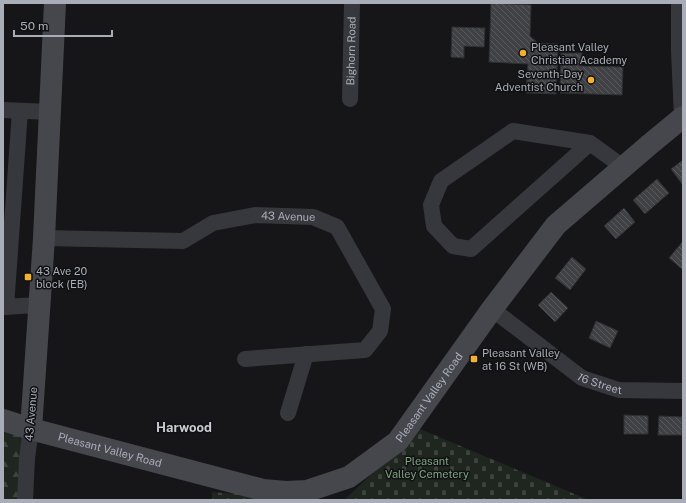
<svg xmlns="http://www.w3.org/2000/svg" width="686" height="503" viewBox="0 0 686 503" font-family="'Public Sans',sans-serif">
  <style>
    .forest { fill: url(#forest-firs) }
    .cemetery { fill: url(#cemetery-stones) }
    .building { fill: url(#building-back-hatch); stroke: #303034 }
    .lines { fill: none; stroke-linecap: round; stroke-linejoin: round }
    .street { stroke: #37383d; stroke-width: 16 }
    .secondary { stroke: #45474d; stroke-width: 22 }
    .poi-dot { fill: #f2b134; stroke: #111113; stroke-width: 1.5 }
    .labels { text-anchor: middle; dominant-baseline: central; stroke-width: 3; stroke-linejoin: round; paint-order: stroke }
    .poi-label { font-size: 11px; fill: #a8adb8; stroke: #111113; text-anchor: start }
    .street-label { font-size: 11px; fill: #a8adb8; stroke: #111113 }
    .park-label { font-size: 11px; fill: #7fa381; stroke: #111113 }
    .quarter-label { font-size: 13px; font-weight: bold; fill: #c9ccd4; stroke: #111113 }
  </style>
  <defs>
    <pattern id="forest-firs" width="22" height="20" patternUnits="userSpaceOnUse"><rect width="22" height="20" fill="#1e261f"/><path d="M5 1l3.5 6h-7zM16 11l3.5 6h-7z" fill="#3c433d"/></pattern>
    <pattern id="cemetery-stones" width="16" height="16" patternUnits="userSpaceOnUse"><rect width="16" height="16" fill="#1e261f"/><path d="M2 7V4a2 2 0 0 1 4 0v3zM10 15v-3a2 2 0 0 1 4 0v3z" fill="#3c433d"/></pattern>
    <pattern id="building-back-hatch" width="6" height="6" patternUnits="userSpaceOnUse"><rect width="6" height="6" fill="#404145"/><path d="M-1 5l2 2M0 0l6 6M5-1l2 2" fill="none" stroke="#595a5e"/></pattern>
  </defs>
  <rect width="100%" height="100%" fill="#161618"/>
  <!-- forest -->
  <path class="forest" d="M3,416L24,421L23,500H3Z"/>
  <!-- cemetery -->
  <g class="cemetery">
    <path d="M420,429L589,500H344Z"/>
    <path d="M212,492L309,500H212Z"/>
  </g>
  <!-- building -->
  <g class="building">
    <path d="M491,3L531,5L530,36L538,43L558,44L556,94L526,93L528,64L489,62Z"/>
    <path d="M452,27L485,28L484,47L464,46V58L451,57Z"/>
    <path d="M561,53H582L581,66L623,67L622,95L560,93Z"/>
    <path d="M683,160V183L682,184L671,169Z"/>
    <path d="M657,179L669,193L645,214L633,200Z"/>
    <path d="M624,208L635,222L616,239L604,226Z"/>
    <path d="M683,241V270L669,258Z"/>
    <path d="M572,257L586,269L570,290L555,278Z"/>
    <path d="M551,292L568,308L555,322L538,305Z"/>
    <path d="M596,321L618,331L610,348L589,338Z"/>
    <path d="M624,415L648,416V434H624Z"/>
    <path d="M659,416L682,417V435H658Z"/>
  </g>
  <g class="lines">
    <!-- street -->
    <g class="street">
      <path d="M679,3V51L682,118"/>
      <path id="s1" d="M350,99L352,3"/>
      <path d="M3,110L50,112"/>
      <path d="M590,143L471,249L453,246L434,226L431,205L441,181L513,131L590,143L623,167"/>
      <path id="s2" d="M44,238L183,241L213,223L255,215L313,217L337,227L383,309L380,331L365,350L245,359"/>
      <path d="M3,307L39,305"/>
      <path d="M6,307L20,111"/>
      <path id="s3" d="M492,309L582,378L619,390L683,391"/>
      <path d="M288,413L306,354"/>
      <path d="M25,500L27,458L31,429"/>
    </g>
    <!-- secondary -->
    <g class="secondary">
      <path id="s4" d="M3,420L31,429L263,490L286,492L307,491L349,477L398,441L492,309L556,225L649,145L683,117"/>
      <path d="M31,429L44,238L55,3"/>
    </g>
  </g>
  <!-- markers -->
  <g class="poi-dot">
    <circle cx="523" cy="53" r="4"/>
    <circle cx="591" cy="80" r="4"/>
    <rect x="24" y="273" width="8" height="8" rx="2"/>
    <rect x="470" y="355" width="8" height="8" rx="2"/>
  </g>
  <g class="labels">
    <!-- poi labels -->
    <g class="poi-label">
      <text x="531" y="47">Pleasant Valley<tspan x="531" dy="13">Christian Academy</tspan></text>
      <text x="583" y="74" text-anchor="end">Seventh-Day<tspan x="583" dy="13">Adventist Church</tspan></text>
      <text x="36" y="271">43 Ave 20<tspan x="36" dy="13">block (EB)</tspan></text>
      <text x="482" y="353">Pleasant Valley<tspan x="482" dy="13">at 16 St (WB)</tspan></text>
    </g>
    <!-- street labels -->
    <g class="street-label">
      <text stroke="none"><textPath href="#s1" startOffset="48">Bighorn Road</textPath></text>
      <text stroke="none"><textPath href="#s2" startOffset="250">43 Avenue</textPath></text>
      <text stroke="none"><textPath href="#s3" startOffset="132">16 Street</textPath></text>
      <text stroke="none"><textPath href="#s4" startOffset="472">Pleasant Valley Road</textPath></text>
      <text transform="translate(31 414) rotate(-85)">43 Avenue</text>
      <text stroke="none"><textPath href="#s4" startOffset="111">Pleasant Valley Road</textPath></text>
    </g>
    <!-- park labels -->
    <g class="park-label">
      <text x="427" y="461">Pleasant<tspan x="427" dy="13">Valley Cemetery</tspan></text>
    </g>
    <!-- quarter labels -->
    <g class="quarter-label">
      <text x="184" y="427">Harwood</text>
    </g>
  </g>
  <!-- border -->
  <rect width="686" height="503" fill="none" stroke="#a8adb8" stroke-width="8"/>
  <!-- scale -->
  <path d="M14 30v6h98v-6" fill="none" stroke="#a8adb8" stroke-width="2"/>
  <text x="20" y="30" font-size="12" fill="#a8adb8" stroke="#111113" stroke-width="3" paint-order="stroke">50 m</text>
</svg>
